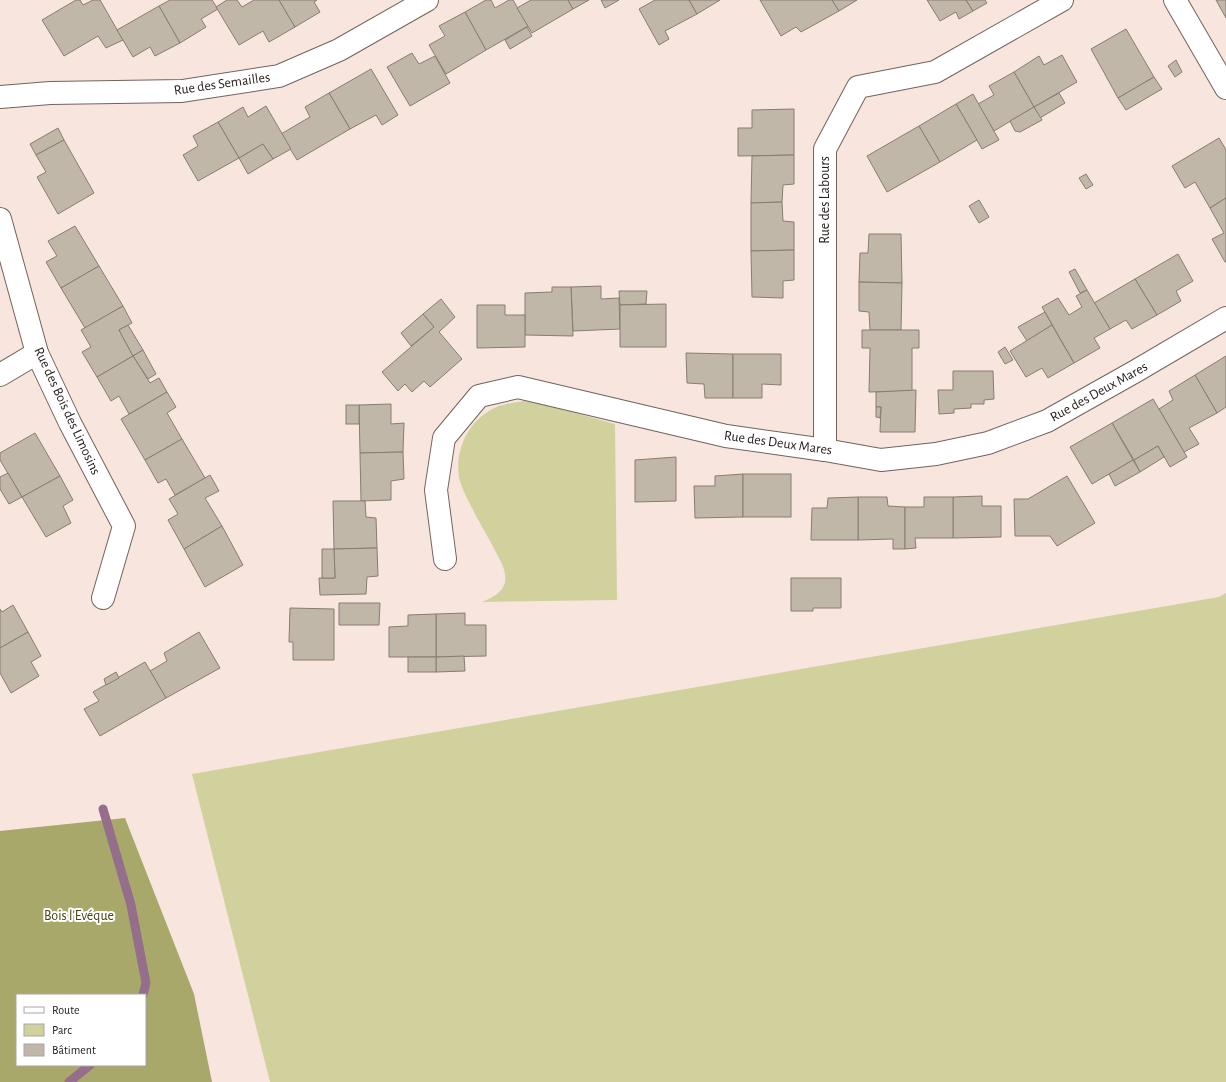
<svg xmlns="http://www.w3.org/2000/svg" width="1226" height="1082" viewBox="0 0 1226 1082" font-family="'Alegreya Sans',sans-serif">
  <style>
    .green { fill: #d0d19d }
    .forest { fill: #a8a86b; fill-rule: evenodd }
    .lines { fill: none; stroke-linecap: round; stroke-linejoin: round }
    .stream { stroke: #946e8a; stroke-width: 9 }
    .building { fill: #c1b7a9; stroke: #877d70 }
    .minor-casing { stroke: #73635d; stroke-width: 24 }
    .minor { stroke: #fff; stroke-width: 22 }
    .labels { text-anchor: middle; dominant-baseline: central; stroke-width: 4; stroke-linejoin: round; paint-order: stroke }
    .street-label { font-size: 14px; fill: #27201e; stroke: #fff }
    .park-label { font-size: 14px; fill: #454415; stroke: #fff }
  </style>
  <rect width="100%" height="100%" fill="#f8e5de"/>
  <!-- green -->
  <g class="green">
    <path d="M524,401L547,405L615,424L617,600L482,602C501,594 511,586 502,564C494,548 485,532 476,516C470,503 462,491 459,477C455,451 467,424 489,411C499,404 513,403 524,401Z"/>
    <path d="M1226,593V1082H270L192,774L1219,597Z"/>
  </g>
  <!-- forest -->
  <path class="forest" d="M125,818L194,994L212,1082H0V831ZM17,995H145V1065H17Z"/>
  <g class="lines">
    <!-- stream -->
    <g class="stream">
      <path d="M103,809L131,905L146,983L143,995"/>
      <path d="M69,1082L90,1065"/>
    </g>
  </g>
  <!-- building -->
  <g class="building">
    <path d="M76,0H80L83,5L93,0H100L123,40L106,48L98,36L64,56L42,20Z"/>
    <path d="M170,0H212L218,9L201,19L206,27L180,43L159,6Z"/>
    <path d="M227,0H237L242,7L254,0H279L295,27L269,42L263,31L239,45L216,7Z"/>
    <path d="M279,0H317L314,2L320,12L295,27Z"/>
    <path d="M486,0H491L495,8L509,0H513L528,26L486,50L465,12Z"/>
    <path d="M531,0H568L573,9L532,33L517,8Z"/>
    <path d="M568,0H589L573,9Z"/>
    <path d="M601,0H619L605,8Z"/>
    <path d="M655,0H689L697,14L665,31L669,39L659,45L639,9Z"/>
    <path d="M689,0H720L697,14Z"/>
    <path d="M760,0H832L839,11L801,32L796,27L781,36Z"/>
    <path d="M832,0H857L839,11Z"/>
    <path d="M927,0H966L973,11L959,19L956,12L940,21Z"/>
    <path d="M966,0H985L987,3L973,11Z"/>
    <path d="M1216,0H1226V18Z"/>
    <path d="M159,6L180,43L155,56L150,47L133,57L117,30Z"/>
    <path d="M465,12L486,50L446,74L429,45L445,36L439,26Z"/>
    <path d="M527,27L532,36L510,49L505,40Z"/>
    <path d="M1126,29L1154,77L1118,98L1091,49Z"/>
    <path d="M412,53L419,64L435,56L450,83L410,106L387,67Z"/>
    <path d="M1062,55L1077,82L1034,107L1014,72L1039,56L1044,65Z"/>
    <path d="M1176,60L1182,72L1175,77L1168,66Z"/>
    <path d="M371,69L398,115L382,125L376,115L350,129L329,93Z"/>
    <path d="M1014,72L1034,107L994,131L978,104L994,95L989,86Z"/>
    <path d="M1154,77L1162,89L1126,110L1118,98Z"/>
    <path d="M329,93L350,129L297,160L281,134L310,117L305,107Z"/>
    <path d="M1059,93L1065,103L1040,118L1034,107Z"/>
    <path d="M973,94L999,140L982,149L956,104Z"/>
    <path d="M956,104L977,140L940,162L919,126Z"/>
    <path d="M266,106L291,149L273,159L263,144L239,158L218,122L243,107L248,117Z"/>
    <path d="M1034,107L1042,120L1020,132L1015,131L1010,121Z"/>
    <path d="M794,109V155L738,156V128H752V110Z"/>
    <path d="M218,122L239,158L198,181L183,155L198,146L193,136Z"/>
    <path d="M919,126L940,162L887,192L867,156Z"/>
    <path d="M58,128L64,140L36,155L30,144Z"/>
    <path d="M1219,138L1226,150V198L1210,208L1195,182L1185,188L1172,166Z"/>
    <path d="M64,140L94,193L58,214L37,177L46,172L36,155Z"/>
    <path d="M263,144L273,159L248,174L239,158Z"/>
    <path d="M794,155V184L783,185L782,202L751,203L752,156Z"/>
    <path d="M1086,174L1093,185L1086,189L1079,178Z"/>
    <path d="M1226,198V262H1225L1212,239L1224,233L1210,208Z"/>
    <path d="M979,200L989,217L979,223L969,206Z"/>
    <path d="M782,202L783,221L794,222V250L751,251V203Z"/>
    <path d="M75,226L99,266L61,288L46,262L57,256L48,241Z"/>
    <path d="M869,234H901L902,283L859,282L860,253H868Z"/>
    <path d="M794,250V280L783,281V298L752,297L751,251Z"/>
    <path d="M1178,254L1193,281L1176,291L1181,301L1157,315L1135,279Z"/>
    <path d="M99,266L123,306L85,328L61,288Z"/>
    <path d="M1075,269L1087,290L1080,293L1069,272Z"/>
    <path d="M1135,279L1157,315L1132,329L1126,320L1110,329L1094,303Z"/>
    <path d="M859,282L902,283L901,330H870L869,312L859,311Z"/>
    <path d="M601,286V299L619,298L620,329L573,331L571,287Z"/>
    <path d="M552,287H571L573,336L525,335V293L552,292Z"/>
    <path d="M1087,290L1110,329L1094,338L1100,348L1074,363L1042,307L1058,298L1069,315L1082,307L1076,296Z"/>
    <path d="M619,291H647L646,304L620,305Z"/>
    <path d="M441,299L455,317L439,332L462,359L430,387L424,381L412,392L405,384L398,391L382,372L434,327L423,314Z"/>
    <path d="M666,304V347H620V305Z"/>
    <path d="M477,305H505V315H525V347L477,348Z"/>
    <path d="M123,306L132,323L119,330L133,356L97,377L82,352L91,347L81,330Z"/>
    <path d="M1045,312L1052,325L1027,341L1018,327Z"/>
    <path d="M423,314L434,327L411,346L401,333Z"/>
    <path d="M128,325L143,350L133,356L119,330Z"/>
    <path d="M1052,325L1074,363L1048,378L1042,368L1026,377L1010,351Z"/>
    <path d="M862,330H919V348H912V391L869,392L870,348H862Z"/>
    <path d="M1005,347L1013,360L1005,364L998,352Z"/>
    <path d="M143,350L156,374L148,379L133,356Z"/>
    <path d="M686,353L733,354V398H705L704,384L687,383Z"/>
    <path d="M733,354H781V385L762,384V398H733Z"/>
    <path d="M133,356L150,383L159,378L167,392L129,414L119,396L111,401L97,377Z"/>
    <path d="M1226,356V407L1217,413L1195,375Z"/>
    <path d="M953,371H993L994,399L984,400V404H971V408L954,409V413L939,414L938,390H953Z"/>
    <path d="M1195,375L1217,413L1189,428L1199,444L1184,452L1159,409L1173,400L1169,391Z"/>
    <path d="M916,390L915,432H880L881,407H876V392Z"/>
    <path d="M167,392L176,407L167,413L182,439L145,460L121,419Z"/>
    <path d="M1153,399L1187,457L1170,467L1158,446L1134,460L1112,423Z"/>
    <path d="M391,404V424L404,423L403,452L360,453L359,405Z"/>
    <rect x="346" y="405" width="13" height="19"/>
    <path d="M876,407H881L880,418L876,417Z"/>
    <path d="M1112,423L1133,460L1092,484L1070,447Z"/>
    <path d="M35,433L60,476L22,497L0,460V453Z"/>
    <path d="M182,439L205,478L175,495L166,479L158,483L145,460Z"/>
    <path d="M1158,446L1164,457L1140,472L1134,460Z"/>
    <path d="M403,452L404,479L391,481V500L361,501L360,453Z"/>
    <path d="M676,457V501L635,502V460Z"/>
    <path d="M1133,460L1140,472L1115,486L1109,474Z"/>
    <path d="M8,473L22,497L9,504L0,489V477Z"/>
    <path d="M743,474V517L695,518L694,486H715V476Z"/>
    <rect x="743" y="474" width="48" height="43"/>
    <path d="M210,475L219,491L205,498L222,526L184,549L168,520L178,514L169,499Z"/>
    <path d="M60,476L73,500L63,506L71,523L46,537L22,497Z"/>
    <path d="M1067,476L1095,523L1057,546L1050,536H1015L1014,499H1028Z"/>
    <path d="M982,496V506H1001V537L953,538V497Z"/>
    <path d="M858,497H887L888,506L905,507V549H893V539L858,540Z"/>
    <path d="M858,497V540H811L812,508H827L828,498Z"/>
    <path d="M924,497H953V538H915L916,548L905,549V507H924Z"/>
    <path d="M333,501H365L366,517L376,518L377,548L334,549Z"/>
    <path d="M222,526L243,565L205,587L184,549Z"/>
    <path d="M377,548L378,576L367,577L366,594L320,595L319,578H335L334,549Z"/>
    <path d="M322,549H334L335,578H322Z"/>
    <path d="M791,578H841V608H813V611H791Z"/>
    <path d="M339,603H380L379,625H339Z"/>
    <path d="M13,605L28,632L0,648V609L2,612Z"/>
    <path d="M290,608L334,609V660H293V642H289Z"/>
    <path d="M465,613V625H486V656L436,657V614Z"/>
    <path d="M436,614V657H389V627L408,626V615Z"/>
    <path d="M28,632L41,656L31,662L39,676L11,693L0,673V648Z"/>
    <path d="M199,632L220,668L166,698L150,671L167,661L164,653Z"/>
    <path d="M464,656L465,671L436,672V657Z"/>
    <rect x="408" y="657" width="28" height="15"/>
    <path d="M145,662L166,698L100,736L84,709L99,701L93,692Z"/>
    <path d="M116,672L119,678L106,685L104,679Z"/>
  </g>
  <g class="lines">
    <defs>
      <g id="minor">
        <path d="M1175,0L1226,88"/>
        <path d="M0,97L50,93L182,91L279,76L339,50L427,0"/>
        <path d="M0,219L37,353L70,423L124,526L103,598"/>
        <path d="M0,375L37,353"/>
        <path d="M825,450V149L858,87L935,72L1062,0"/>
        <path d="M445,559L436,490L444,438L479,396L518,387L726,436L825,450L881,460L936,454L988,443L1047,421L1136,371L1226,318"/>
      </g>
    </defs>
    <!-- minor casing -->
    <use href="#minor" class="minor-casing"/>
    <!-- minor -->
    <use href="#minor" class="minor"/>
  </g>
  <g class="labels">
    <!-- street labels -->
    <g class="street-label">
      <text transform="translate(222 84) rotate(-8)">Rue des Semailles</text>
      <text transform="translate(825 200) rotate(-90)">Rue des Labours</text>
      <text transform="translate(1099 392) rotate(-29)">Rue des Deux Mares</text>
      <text transform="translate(67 411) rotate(65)">Rue des Bois des Limosins</text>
      <text transform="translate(778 443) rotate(8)">Rue des Deux Mares</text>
    </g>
    <!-- park labels -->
    <g class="park-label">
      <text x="79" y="916">Bois l'Evéque</text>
    </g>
  </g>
  <!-- legend -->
  <rect x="16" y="994" width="130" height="72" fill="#ffffff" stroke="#a9a6a5"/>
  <rect x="24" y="1007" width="20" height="6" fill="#ffffff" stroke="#a9a6a5"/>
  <text x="52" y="1014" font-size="12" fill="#27201e">Route</text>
  <rect x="24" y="1024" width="20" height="12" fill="#d0d19d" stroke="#a9a6a5"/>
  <text x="52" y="1034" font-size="12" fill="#27201e">Parc</text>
  <rect x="24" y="1044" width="20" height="12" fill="#c1b7a9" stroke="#a9a6a5"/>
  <text x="52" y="1054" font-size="12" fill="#27201e">Bâtiment</text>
</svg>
